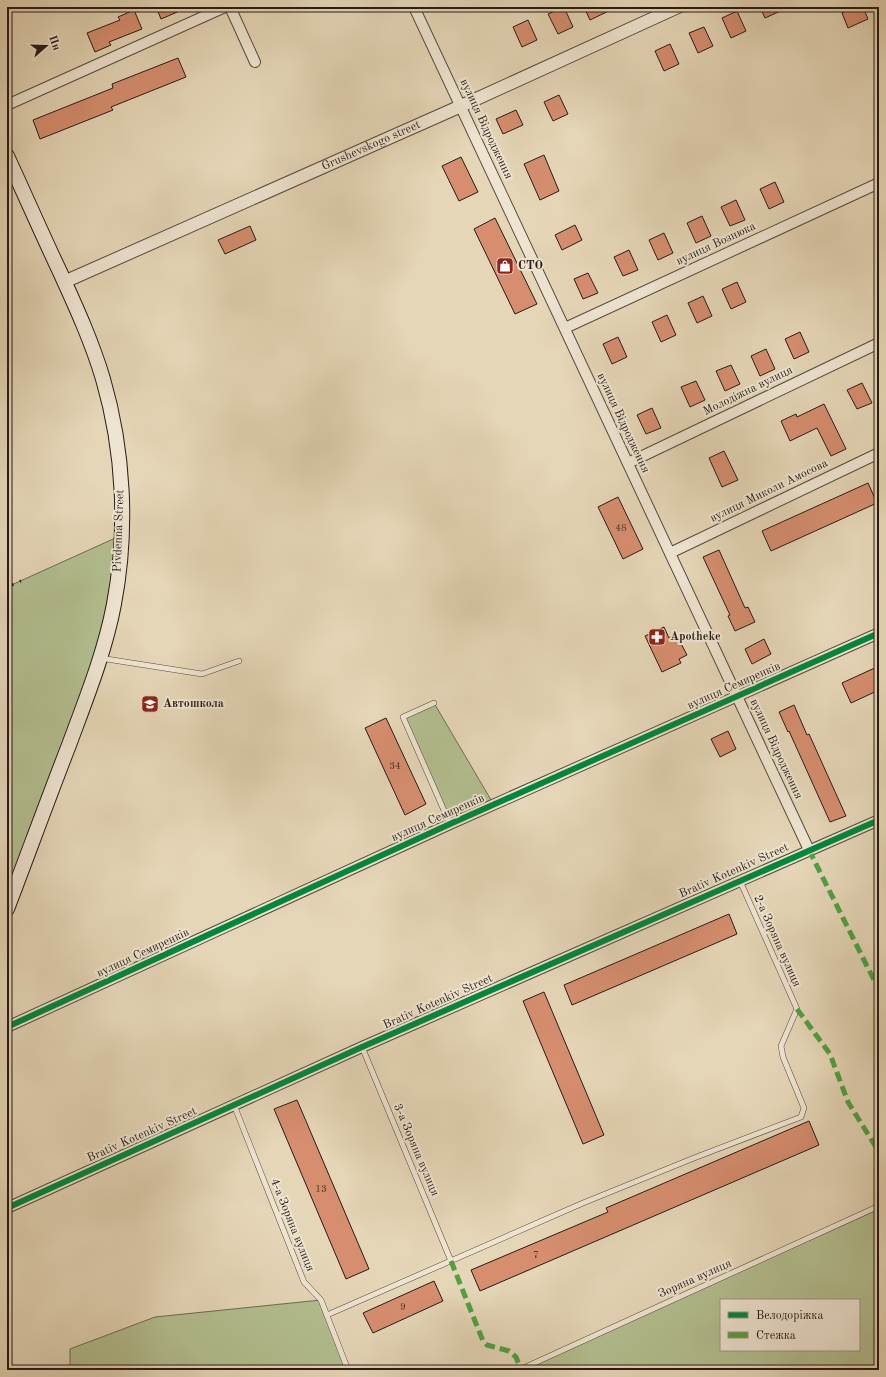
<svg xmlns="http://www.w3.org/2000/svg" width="886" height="1377" viewBox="0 0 886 1377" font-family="'Old Standard TT',serif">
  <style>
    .green { fill: #b3be8f; stroke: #6c6c52; fill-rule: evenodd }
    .building { fill: #d68e6f; stroke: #261b15 }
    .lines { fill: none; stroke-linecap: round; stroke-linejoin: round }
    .service-casing { stroke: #564a3e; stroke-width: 6 }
    .minor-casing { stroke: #564a3e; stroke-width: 12 }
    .tertiary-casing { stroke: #564a3e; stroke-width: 14 }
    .secondary-casing { stroke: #261b15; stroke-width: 16 }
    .service { stroke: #eee4d0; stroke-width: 5 }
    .minor { stroke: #eee4d0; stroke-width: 10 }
    .tertiary { stroke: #eee4d0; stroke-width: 12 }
    .secondary { stroke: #eee4d0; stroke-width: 14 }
    .rail { stroke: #261b15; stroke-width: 3; stroke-dasharray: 7 7; stroke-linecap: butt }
    .quiet { stroke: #50a140; stroke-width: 5; stroke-dasharray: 10 5; stroke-linecap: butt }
    .cycleway-casing { stroke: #eee4d0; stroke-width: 8 }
    .cycleway { stroke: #00873e; stroke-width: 6 }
    .labels { text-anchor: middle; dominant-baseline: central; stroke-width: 4; stroke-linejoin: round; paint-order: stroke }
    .number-label { font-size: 10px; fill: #52382c }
    .street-label { font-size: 12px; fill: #261b15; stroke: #eee4d0 }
    .poi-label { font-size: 12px; font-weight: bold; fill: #261b15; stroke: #eee4d0; text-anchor: start }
  </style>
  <rect width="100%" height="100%" fill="#e5d6b7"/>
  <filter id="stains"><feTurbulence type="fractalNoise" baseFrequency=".005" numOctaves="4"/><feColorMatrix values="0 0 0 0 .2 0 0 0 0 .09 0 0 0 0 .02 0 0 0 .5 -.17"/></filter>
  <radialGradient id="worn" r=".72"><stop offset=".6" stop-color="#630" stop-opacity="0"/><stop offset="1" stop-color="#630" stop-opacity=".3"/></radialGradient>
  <!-- green -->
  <g class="green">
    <path d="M122,535L114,604L7,909V587Z"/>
    <path d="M434,703L494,805L450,824L403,717Z"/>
    <path d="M879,1209V1370H519L521,1369ZM721,1300H859V1350H721Z"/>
    <path d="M321,1300L348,1370H70V1349L155,1317Z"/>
  </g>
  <!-- building -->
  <g class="building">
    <path d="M156,7H189L161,19Z"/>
    <path d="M564,7L573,27L558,34L548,14Z"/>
    <path d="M584,7H617L590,20Z"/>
    <path d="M760,7H789L765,18Z"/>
    <path d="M855,7H863L868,19L848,28L842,13Z"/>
    <path d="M134,10L142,29L109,42L111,45L95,52L87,33L120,20L118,17Z"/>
    <path d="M737,11L746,31L731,38L722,18Z"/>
    <path d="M528,20L537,40L522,47L513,27Z"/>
    <path d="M704,27L713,46L698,53L689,33Z"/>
    <path d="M670,44L679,64L664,71L655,51Z"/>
    <path d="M178,58L186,77L111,107L113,110L40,139L33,120L113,88L112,84Z"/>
    <path d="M559,95L568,114L553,121L544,102Z"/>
    <path d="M516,110L523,125L503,134L496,119Z"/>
    <path d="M544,155L559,191L540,200L524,164Z"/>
    <path d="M461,157L478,192L459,201L442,166Z"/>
    <path d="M775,182L784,202L769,209L760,189Z"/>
    <path d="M736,200L745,220L730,226L721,207Z"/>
    <path d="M702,216L711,236L696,243L687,223Z"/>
    <path d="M495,218L537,304L515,314L474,229Z"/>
    <path d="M575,225L582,240L562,250L555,235Z"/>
    <path d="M250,226L256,240L225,254L218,240Z"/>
    <path d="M664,233L673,253L658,260L649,240Z"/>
    <path d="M629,250L638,270L623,276L614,257Z"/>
    <path d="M588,273L598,293L583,299L574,279Z"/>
    <path d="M737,282L746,302L731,309L722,289Z"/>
    <path d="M703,296L712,316L697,323L688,303Z"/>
    <path d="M667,315L676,335L661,342L652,322Z"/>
    <path d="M800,332L809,352L794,359L785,339Z"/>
    <path d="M618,337L627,357L612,364L603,344Z"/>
    <path d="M766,349L775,369L760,376L751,356Z"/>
    <path d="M731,365L740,384L725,391L716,371Z"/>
    <path d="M696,381L705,400L690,407L681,387Z"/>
    <path d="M862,383L872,403L857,409L847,390Z"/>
    <path d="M824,404L846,449L831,456L817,428L790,441L781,421L796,414L797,417Z"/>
    <path d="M652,408L661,428L646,434L637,415Z"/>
    <path d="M724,451L738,480L722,487L709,458Z"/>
    <path d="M868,483L877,503L771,551L762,531Z"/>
    <path d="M618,497L643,549L623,559L598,507Z"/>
    <path d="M719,550L745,608L748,607L755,622L735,631L728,616L730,615L703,557Z"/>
    <path d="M664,627L669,638L676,634L687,655L679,659L681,663L662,672L645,636Z"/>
    <path d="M764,639L771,654L752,664L745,649Z"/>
    <path d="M879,666V690L851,703L842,683Z"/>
    <path d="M794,705L807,735L809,734L846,816L830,822L789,731L788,732L779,712Z"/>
    <path d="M386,718L426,804L405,815L365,728Z"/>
    <path d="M728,731L736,749L720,757L711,739Z"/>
    <path d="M729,914L737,934L572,1005L564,985Z"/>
    <path d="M544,992L604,1135L583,1144L523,1001Z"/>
    <path d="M297,1100L369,1269L346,1279L274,1109Z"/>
    <path d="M809,1121L819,1145L480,1291L471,1270L608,1212L606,1208Z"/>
    <path d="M434,1281L443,1301L373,1333L363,1313Z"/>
  </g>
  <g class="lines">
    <defs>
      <g id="service">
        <path d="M100,658L202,674L239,661"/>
        <path d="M434,703L403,717L450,824"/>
        <path d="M362,1047L451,1261"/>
        <path d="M234,1105L304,1282L321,1300L348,1370"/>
        <path d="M327,1315L583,1203L694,1158L801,1117L804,1108L783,1057L781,1046L797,1009L740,881"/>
        <path d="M519,1370L879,1206"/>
      </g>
      <g id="minor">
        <path d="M230,7L255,62"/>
        <path d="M414,7L809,850"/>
        <path d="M7,105L225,7"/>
        <path d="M565,328L879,183"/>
        <path d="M628,463L879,343"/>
        <path d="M670,553L879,453"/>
        <path d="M7,1027L450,824L879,633"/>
        <path d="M7,1208L362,1047L879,820"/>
      </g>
      <g id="tertiary">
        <path id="s1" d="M64,282L461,106L678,7"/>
      </g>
      <path id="secondary" d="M7,156C25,195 42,234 60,272C76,307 92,342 103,379C124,451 128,530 114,604C105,652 86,699 69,745C48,799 28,854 7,909"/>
    </defs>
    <!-- service casing -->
    <use href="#service" class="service-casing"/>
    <!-- minor casing -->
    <use href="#minor" class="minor-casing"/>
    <!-- tertiary casing -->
    <use href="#tertiary" class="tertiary-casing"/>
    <!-- secondary casing -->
    <use href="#secondary" class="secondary-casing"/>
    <!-- service -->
    <use href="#service" class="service"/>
    <!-- minor -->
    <use href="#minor" class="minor"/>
    <!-- tertiary -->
    <use href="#tertiary" class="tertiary"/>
    <!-- secondary -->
    <use href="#secondary" class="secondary"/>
    <!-- rail -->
    <path class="rail" d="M7,587L21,581"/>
    <!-- quiet -->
    <g class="quiet">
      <path d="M809,850L879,990"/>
      <path d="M797,1009L830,1054L848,1102L879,1152"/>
      <path d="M451,1261L483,1341L487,1345L509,1351L516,1357L521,1370"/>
    </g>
    <defs>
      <g id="cycleway">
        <path d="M7,1027L450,824L879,633"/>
        <path d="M7,1208L362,1047L879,820"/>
      </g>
    </defs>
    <!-- cycleway casing -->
    <use href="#cycleway" class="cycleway-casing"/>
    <!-- cycleway -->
    <use href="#cycleway" class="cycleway"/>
  </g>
  <!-- icons -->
  <defs>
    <symbol id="shop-square" viewBox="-11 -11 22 22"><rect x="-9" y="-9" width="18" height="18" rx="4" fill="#8f2418" stroke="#eee4d0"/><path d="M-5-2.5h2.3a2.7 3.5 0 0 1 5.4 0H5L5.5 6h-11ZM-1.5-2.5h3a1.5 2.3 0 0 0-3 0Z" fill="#fff"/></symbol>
    <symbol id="pharmacy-square" viewBox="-11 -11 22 22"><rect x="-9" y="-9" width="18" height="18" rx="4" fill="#8f2418" stroke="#eee4d0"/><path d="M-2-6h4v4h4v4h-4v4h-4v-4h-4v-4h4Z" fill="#fff"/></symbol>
    <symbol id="school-square" viewBox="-11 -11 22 22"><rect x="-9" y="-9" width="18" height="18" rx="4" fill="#8f2418" stroke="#eee4d0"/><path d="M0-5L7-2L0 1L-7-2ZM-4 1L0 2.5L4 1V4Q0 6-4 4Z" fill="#fff"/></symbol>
  </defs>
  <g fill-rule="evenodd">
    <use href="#shop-square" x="495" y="256" width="20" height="20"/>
    <use href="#pharmacy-square" x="647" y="627" width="20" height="20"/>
    <use href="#school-square" x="140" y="694" width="20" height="20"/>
  </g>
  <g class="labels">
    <!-- number labels -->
    <g class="number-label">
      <text x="621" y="528">48</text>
      <text x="395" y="766">34</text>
      <text x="321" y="1189">13</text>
      <text x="536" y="1255">7</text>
      <text x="403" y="1307">9</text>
    </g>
    <!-- street labels -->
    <g class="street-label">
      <text transform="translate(486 129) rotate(65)">вулиця Відродження</text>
      <text stroke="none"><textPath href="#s1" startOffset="336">Grushevskogo street</textPath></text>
      <text transform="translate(716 244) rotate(-25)">вулиця Вознюка</text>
      <text transform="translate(748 391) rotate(-26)">Молодіжна вулиця</text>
      <text transform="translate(623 423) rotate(65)">вулиця Відродження</text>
      <text transform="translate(769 491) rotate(-26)">вулиця Миколи Амосова</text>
      <text transform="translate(119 531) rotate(-88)">Pivdenna Street</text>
      <text transform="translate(734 686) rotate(-24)">вулиця Семиренків</text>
      <text transform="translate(776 749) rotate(65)">вулиця Відродження</text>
      <text transform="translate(438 818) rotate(-24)">вулиця Семиренків</text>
      <text transform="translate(734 871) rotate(-24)">Brativ Kotenkiv Street</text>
      <text transform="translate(777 941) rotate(66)">2-а Зоряна вулиця</text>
      <text transform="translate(143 953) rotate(-25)">вулиця Семиренків</text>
      <text transform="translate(438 1002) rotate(-24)">Brativ Kotenkiv Street</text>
      <text transform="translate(142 1135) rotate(-24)">Brativ Kotenkiv Street</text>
      <text transform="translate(416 1150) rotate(67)">3-а Зоряна вулиця</text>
      <text transform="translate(292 1225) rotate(68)">4-а Зоряна вулиця</text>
      <text transform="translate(695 1279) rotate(-24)">Зоряна вулиця</text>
    </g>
    <!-- poi labels -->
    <g class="poi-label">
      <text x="518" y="266">СТО</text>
      <text x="670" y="637">Apotheke</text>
      <text x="163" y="704">Автошкола</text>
    </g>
  </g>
  <!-- margin -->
  <rect width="886" height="1377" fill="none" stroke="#e5d6b7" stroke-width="24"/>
  <rect x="8" y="8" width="870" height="1361" fill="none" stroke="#261b15" stroke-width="2"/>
  <rect x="12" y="12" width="862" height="1353" fill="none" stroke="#261b15"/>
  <!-- legend -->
  <rect x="720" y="1299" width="140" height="52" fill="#eee4d0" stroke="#9e9485"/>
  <rect x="728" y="1312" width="20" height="6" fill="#00873e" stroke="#9e9485"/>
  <text x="756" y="1319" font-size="12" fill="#261b15">Велодоріжка</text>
  <rect x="728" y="1332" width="20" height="6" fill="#50a140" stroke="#9e9485"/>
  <text x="756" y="1339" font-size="12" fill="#261b15">Стежка</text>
  <!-- north arrow -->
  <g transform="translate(46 46) rotate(70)" stroke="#eee4d0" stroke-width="3" paint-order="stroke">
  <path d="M0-3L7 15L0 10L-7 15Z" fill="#261b15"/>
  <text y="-6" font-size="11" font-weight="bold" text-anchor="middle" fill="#261b15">Пн</text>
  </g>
  <rect width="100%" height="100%" filter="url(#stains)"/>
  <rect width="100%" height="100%" fill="url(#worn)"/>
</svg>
